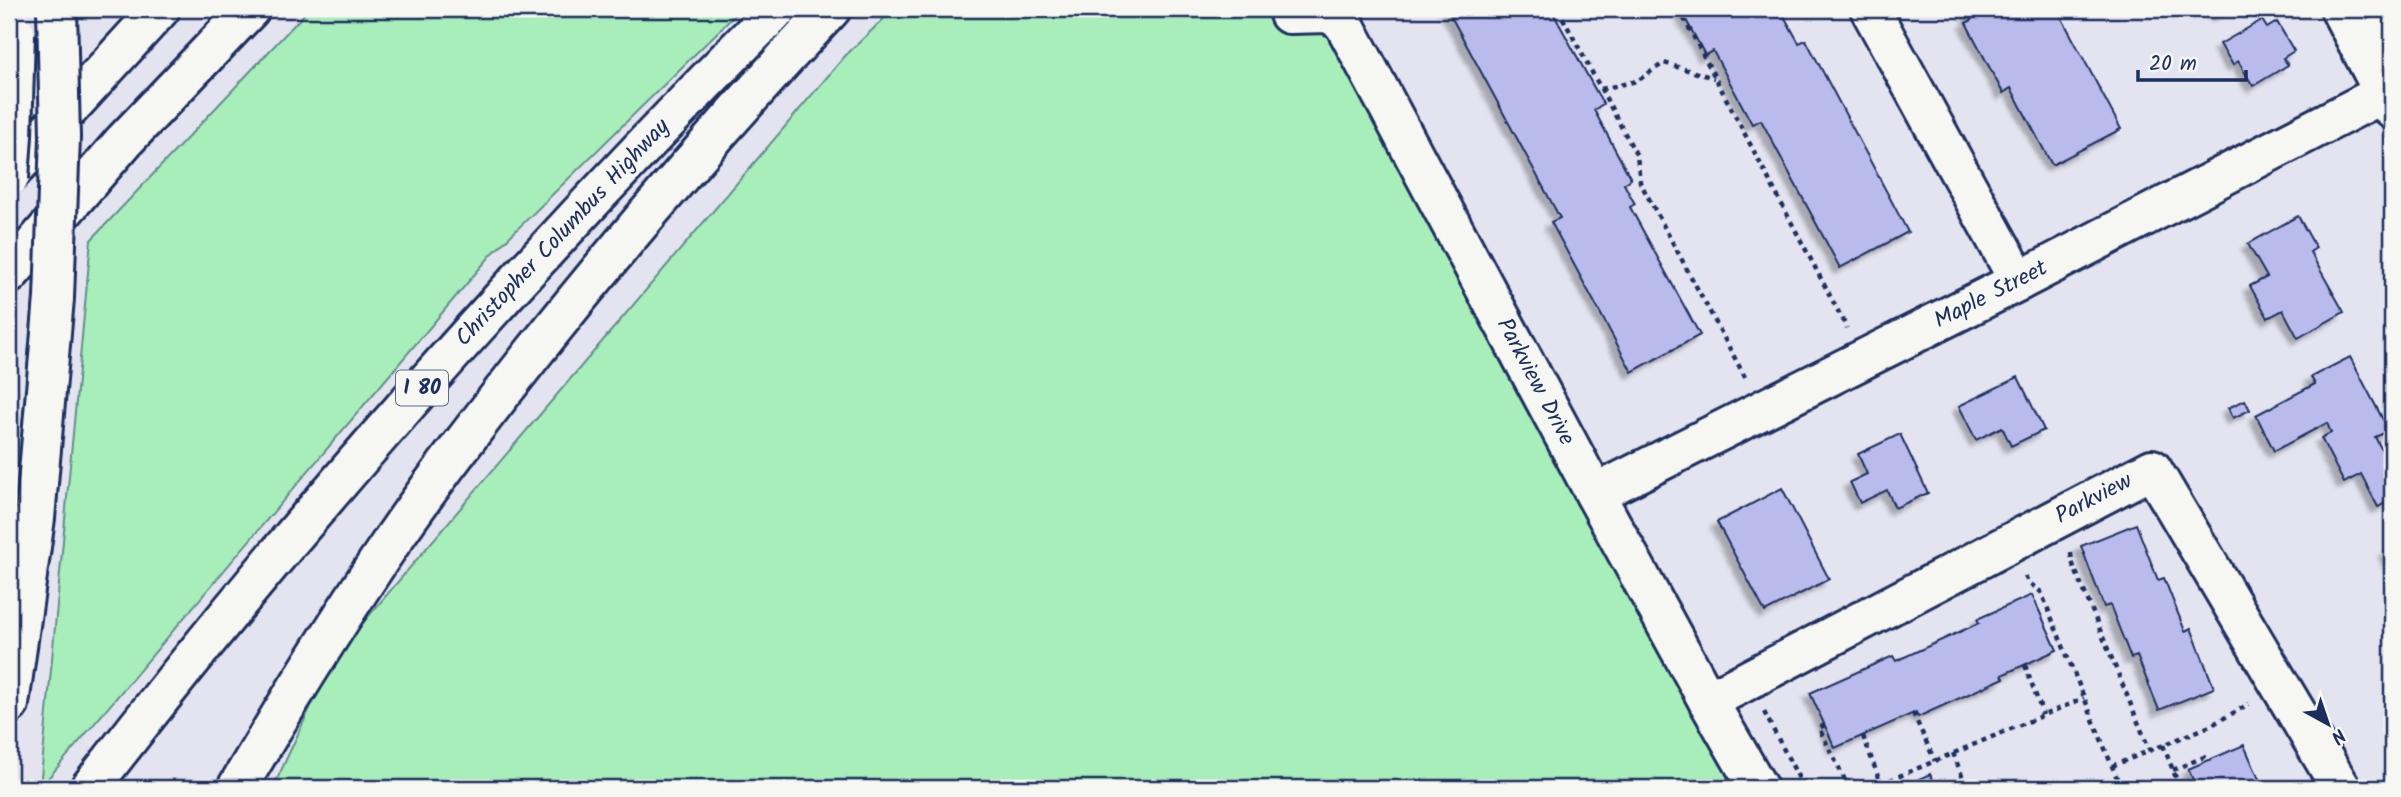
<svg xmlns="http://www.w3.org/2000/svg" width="2401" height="797" viewBox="0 0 2401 797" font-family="Kalam,sans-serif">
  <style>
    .green { fill: #a8eeba; stroke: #628e8c; stroke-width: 2 }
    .building { fill: #babbed; stroke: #1b2f5e; stroke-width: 2; filter: url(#shadow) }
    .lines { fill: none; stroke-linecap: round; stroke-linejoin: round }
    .minor-casing { stroke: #1b2f5e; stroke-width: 44 }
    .major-casing { stroke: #1b2f5e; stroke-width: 44 }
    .highway-casing { stroke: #1b2f5e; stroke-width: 44 }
    .path { stroke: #1b2f5e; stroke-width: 4.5; stroke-dasharray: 5 5; stroke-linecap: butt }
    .minor { stroke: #f6f6f2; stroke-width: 38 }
    .major { stroke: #f6f6f2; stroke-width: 38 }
    .highway { stroke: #f6f6f2; stroke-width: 38 }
    .highway-bridge-casing { stroke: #1b2f5e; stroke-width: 44; stroke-linecap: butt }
    .highway-bridge { stroke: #f6f6f2; stroke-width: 38 }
    .labels { text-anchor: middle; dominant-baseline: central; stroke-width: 7; stroke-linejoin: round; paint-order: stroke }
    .shield { fill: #f6f6f2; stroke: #5d6b8a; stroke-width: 2 }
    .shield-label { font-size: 21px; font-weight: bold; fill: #1b2f5e }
    .street-label { font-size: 23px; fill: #1b2f5e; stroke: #f6f6f2 }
  </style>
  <defs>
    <filter id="shadow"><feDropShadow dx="-6" dy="6" stdDeviation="2" flood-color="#0004"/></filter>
  </defs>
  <rect width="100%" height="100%" fill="#e4e4f0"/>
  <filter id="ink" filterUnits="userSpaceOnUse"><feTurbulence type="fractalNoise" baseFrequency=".0143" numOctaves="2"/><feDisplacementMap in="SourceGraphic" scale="14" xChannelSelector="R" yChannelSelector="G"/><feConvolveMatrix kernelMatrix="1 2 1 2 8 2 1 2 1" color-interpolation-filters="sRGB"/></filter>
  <g filter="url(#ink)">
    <!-- green -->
    <g class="green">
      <path d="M309,9H741L491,255L40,788L91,240Z"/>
      <path d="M894,9H1327L1758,788H273L333,658L845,56Z"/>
    </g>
    <!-- building -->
    <g class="building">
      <path d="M1447,9H1551L1603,104L1594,110L1631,179L1624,184L1635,204L1630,207L1700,335L1632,372L1551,222L1560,218Z"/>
      <path d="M1680,9H1780L1799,43L1806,40L1908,232L1840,268L1761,120L1752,124L1713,51L1705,55Z"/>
      <path d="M1966,9H2057L2121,129L2052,165L2011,88L2003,93L1966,23L1972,20Z"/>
      <path d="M2213,9H2230L2217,15Z"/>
      <path d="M2262,20L2267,28L2277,22L2294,51L2283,58L2288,65L2253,86L2238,61L2233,65L2220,44Z"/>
      <path d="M2298,216L2316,248L2310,252L2344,312L2298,338L2283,310L2268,318L2250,286L2267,277L2248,244Z"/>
      <path d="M2350,357L2389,431L2375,437L2386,458L2392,455V499L2378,507L2361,474L2344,483L2321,438L2331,433L2327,423L2274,451L2256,415L2315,384L2311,377Z"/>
      <path d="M2018,377L2044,430L2011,446L2002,427L1976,440L1959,406Z"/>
      <path d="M2245,400L2250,410L2233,418L2228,408Z"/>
      <path d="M1900,434L1928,493L1895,508L1887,490L1860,503L1850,482L1867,474L1858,454Z"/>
      <path d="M1782,488L1829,579L1765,612L1717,522Z"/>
      <path d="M2136,524L2158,580L2164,578L2185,631L2191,628L2214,688L2159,710L2137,656L2131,658L2110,605L2104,607L2081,546Z"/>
      <path d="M2392,548V566L2385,551Z"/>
      <path d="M2032,595L2057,650L2002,675L2004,678L1918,717L1916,712L1835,748L1810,693L1893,656L1896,661L1979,623L1977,619Z"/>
      <path d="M2244,745L2263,788H2197L2188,769Z"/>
      <path d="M1930,774L1936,788H1899Z"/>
    </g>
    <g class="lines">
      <defs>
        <g id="minor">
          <path d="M1870,9L2019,281"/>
          <path d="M1289,14L1329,13L1343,22L1595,494L1708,701L1758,788"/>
          <path d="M2359,45L2392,29"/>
          <path d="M1595,494L2019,281L2384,93"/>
          <path d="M1708,701L2152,469L2341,788"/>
        </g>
        <path id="major" d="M2340,9L2392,109"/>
        <g id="highway">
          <path d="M9,174L160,9"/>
          <path d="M9,274L124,141L250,9"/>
          <path d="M9,704L35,518L54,298"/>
          <path d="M90,788C301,514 533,255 777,9"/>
          <path d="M237,788C287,703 339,619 394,538C438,474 486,413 534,352C628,234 727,119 831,9"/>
        </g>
      </defs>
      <!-- minor casing -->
      <use href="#minor" class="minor-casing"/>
      <!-- major casing -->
      <use href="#major" class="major-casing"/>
      <!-- highway casing -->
      <use href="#highway" class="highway-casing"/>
      <!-- path -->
      <g class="path">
        <path d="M1558,9L1637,156L1640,182L1745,377"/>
        <path d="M1679,9L1847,328"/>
        <path d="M1601,89L1637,81L1664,63L1714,78"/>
        <path d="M2071,553L2072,562L2150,751"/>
        <path d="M2025,576L2028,582L2041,592L2121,788"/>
        <path d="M2025,665L2043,715"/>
        <path d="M1764,712L1804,788"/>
        <path d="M1913,713L1935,761"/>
        <path d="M1825,725L1819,728L1849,788"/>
        <path d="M1863,736L1881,784"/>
        <path d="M2163,745L2180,788"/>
        <path d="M1953,753L1967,788"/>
        <path d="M2112,766L2210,726L2249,704"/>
        <path d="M2173,770L2204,757L2206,761"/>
        <path d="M1871,788L2084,698"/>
      </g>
      <!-- minor -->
      <use href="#minor" class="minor"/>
      <!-- major -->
      <use href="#major" class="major"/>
      <!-- highway -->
      <use href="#highway" class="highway"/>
      <defs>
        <g id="highway-bridge">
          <path d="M9,178L12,136L15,33"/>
          <path d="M54,298L60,137L57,9"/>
        </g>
      </defs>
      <!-- highway-bridge casing -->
      <use href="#highway-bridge" class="highway-bridge-casing"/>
      <!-- highway-bridge -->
      <use href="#highway-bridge" class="highway-bridge"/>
    </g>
  </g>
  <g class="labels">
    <!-- shield labels -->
    <rect class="shield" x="396" y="370.5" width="52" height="35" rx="5"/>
    <g class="shield-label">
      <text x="422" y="388">I 80</text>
    </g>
    <!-- street labels -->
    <g class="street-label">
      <text transform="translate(563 233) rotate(-47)">Christopher Columbus Highway</text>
      <text transform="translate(1991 295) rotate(-27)">Maple Street</text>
      <text transform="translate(1535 382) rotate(62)">Parkview Drive</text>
      <text transform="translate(2094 499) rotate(-28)">Parkview</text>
    </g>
  </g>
  <!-- margin -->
  <rect width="2401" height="797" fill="none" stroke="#f6f6f2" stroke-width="35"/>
  <rect x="18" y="18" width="2366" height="762" fill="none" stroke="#1b2f5e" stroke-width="2.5" filter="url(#ink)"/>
  <!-- north arrow -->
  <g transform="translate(2328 724) rotate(140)" stroke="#f6f6f2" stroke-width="5" paint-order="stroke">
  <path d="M0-5L12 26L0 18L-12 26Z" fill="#1b2f5e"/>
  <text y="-10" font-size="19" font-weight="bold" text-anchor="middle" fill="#1b2f5e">N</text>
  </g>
  <!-- scale -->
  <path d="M2138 70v10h108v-10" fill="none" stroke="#1b2f5e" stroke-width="3.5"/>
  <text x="2149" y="70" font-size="21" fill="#1b2f5e" stroke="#f6f6f2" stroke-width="5" paint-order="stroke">20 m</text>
</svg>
